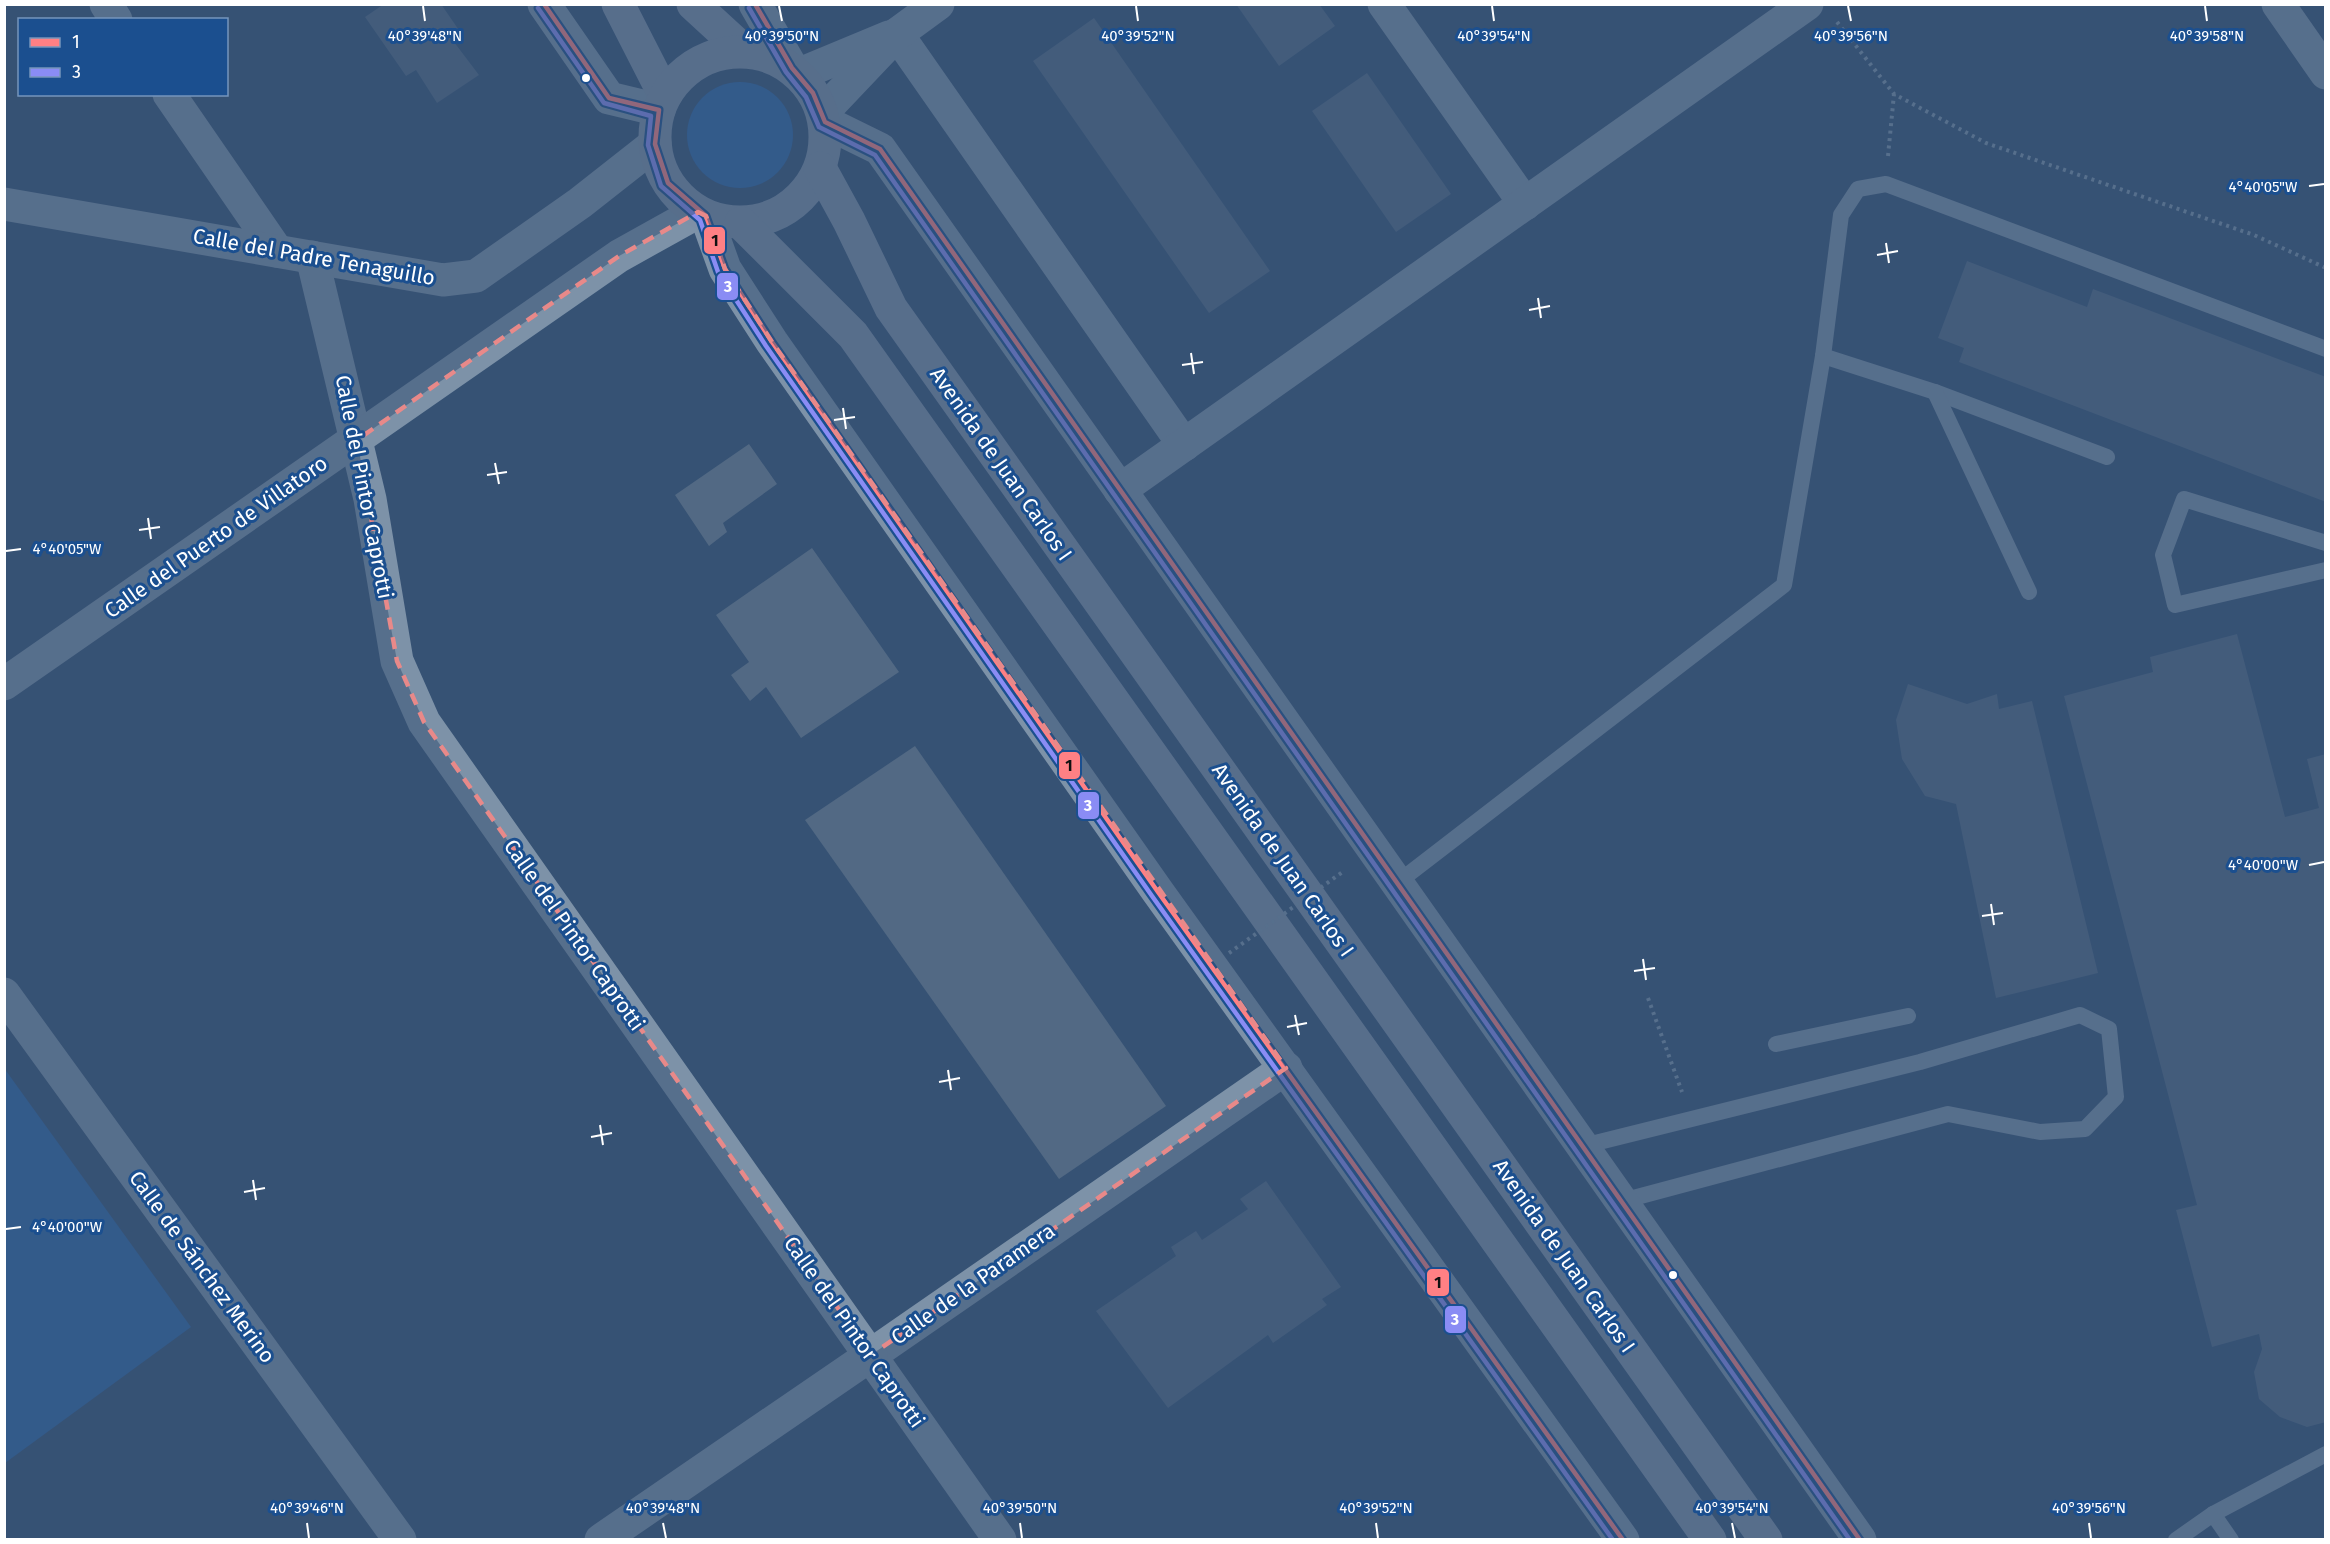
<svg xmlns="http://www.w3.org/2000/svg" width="2330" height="1544" viewBox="0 0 2330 1544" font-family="'Fira Sans',sans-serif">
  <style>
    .green { fill: #2f66a5 }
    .building { fill: #526984 }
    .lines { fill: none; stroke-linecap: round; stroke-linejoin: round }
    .path { stroke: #7d92a8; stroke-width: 4; stroke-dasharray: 3 4.5; stroke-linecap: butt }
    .service { stroke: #7d92a8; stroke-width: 16 }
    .minor { stroke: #7d92a8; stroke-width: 33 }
    .tertiary { stroke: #7d92a8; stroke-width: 33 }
    .trunk { stroke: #7e90a7; stroke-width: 33 }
    .path-bridge { stroke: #7d92a8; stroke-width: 4; stroke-dasharray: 3 4.5; stroke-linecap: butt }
    .bus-1-casing { stroke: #1b4f8f; stroke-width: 9 }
    .bus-2-casing { stroke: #1b4f8f; stroke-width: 9 }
    .bus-1 { stroke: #ff8084; stroke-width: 4.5 }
    .bus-2 { stroke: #8a8cf4; stroke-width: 4.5 }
    .marked { fill: none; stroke: #e88989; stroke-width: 4.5; stroke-dasharray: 12 8; stroke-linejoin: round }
    .ticks { fill: none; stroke: #fff; stroke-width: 2 }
    .bus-dot { fill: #fff; stroke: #1b4f8f; stroke-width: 2 }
    .labels { text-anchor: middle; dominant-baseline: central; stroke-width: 6; stroke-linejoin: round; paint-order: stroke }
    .street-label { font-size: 21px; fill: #fff; stroke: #1b4f8f }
    .ticks-label { font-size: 15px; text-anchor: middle; fill: #fff; stroke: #1b4f8f; stroke-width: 6; stroke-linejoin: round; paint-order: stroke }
    .line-badge { stroke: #1b4f8f; stroke-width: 2 }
    .badge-label { font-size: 16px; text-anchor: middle; font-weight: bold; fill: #fff }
    .pale-badge-label { font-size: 16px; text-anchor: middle; font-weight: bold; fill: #111 }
  </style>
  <rect width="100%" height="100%" fill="#365274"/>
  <!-- green -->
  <g class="green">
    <circle cx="740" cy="135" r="53"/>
    <path d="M4,1068L191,1327L5,1463H4Z"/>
  </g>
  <!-- building -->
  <g class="building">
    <path d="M384,4H441L463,36L454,42L479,75L437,103L416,70L406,76L365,17Z"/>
    <path d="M1236,4H1319L1335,26L1279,66Z"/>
    <path d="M1094,18L1270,271L1209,313L1033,61Z"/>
    <path d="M1367,73L1451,194L1396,232L1312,111Z"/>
    <path d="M1967,261L2087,307L2093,289L2326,377V502L1959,362L1964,348L1938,338Z"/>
    <path d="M749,444L777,484L723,523L727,532L709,546L675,495Z"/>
    <path d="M812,548L899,672L801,738L766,687L750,701L731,675L749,662L716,615Z"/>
    <path d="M2237,634L2285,817L2319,808L2307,759L2326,754V1422L2307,1427L2280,1417L2259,1399L2254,1372L2262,1349L2259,1334L2212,1347L2176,1210L2197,1205L2064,696L2153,672L2150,657Z"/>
    <path d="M1908,684L1967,704L1997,694L1999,709L2032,701L2098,973L1996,998L1956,804L1925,796L1902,759L1896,720Z"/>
    <path d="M915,746L1166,1106L1059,1179L805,820Z"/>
    <path d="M1266,1181L1341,1287L1322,1299L1327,1305L1273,1343L1268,1335L1168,1408L1096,1311L1176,1256L1171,1247L1196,1231L1202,1240L1248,1209L1240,1199Z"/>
  </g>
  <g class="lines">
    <!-- path -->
    <g class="path">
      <path d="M1837,22L1894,94L1986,143L2254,235L2326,268"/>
      <path d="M1888,156L1894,94"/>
      <path d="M1648,998L1682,1092"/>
    </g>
    <!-- service -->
    <g class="service">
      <path d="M1823,356L1935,392L2107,457"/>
      <path d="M1935,392L2029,592"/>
      <path d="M2326,543L2184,499L2163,555L2175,605L2326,570"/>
      <path d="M1397,883L1784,585L1823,356L1841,215L1858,189L1886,184L2326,349"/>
      <path d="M1776,1044L1908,1016"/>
      <path d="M1583,1146L1920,1062L2080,1015L2109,1029L2116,1097L2085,1129L2040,1132L1948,1114L1622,1201"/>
      <path d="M2213,1514L2231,1540"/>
      <path d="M2176,1540L2213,1514L2326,1454"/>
    </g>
    <!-- minor -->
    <g class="minor">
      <path d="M106,4L116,20"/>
      <path d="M755,4L792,68"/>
      <path d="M1384,4L1525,204"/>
      <path d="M897,34L1184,445"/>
      <path d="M169,94L277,251"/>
      <path d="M825,122L880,149L1860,1540"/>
      <path d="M706,216L725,269L772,342L1158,892L1623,1540"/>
      <path d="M1120,490L1807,4"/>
      <path d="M871,1355L1286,1068"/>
    </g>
    <!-- tertiary -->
    <g class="tertiary">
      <path d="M544,4L609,98L659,110"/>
      <path d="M2278,4L2326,73"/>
      <path d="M800,74L889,37"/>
      <path d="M823,112L897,34L938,4"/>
      <path d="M4,204L443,280L476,276L580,203L655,144"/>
      <path d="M312,257L370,499L397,661L424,722L1000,1540"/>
      <path d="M4,684L619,256L698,212"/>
      <path d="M4,994L400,1540"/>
      <path d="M601,1540L871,1355"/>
    </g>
    <!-- trunk -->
    <g class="trunk">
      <path d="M618,4L665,96"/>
      <path d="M693,4L743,50"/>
      <circle cx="740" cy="137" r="85"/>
      <path d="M820,168L849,221L891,308L1766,1540"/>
      <path d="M741,223L853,335L1710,1540"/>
    </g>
    <!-- path-bridge -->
    <path class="path-bridge" d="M1229,953L1344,871"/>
    <defs>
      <g id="bus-1">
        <path d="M544,4L609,98L659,110L655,144L668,183L706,216L725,269L772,342L1158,892L1623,1540"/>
        <path d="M755,4L792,68L813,93L825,122L880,149L1860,1540"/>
      </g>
      <g id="bus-2">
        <path d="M538,8L604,103L651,116L648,145L661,186L700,220L718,272L766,346L1152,896L1613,1540"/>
        <path d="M749,8L786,72L806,97L819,127L875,155L1850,1540"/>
      </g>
    </defs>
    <!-- bus-1 casing -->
    <use href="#bus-1" class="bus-1-casing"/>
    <!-- bus-2 casing -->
    <use href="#bus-2" class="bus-2-casing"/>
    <!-- bus-1 -->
    <use href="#bus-1" class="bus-1"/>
    <!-- bus-2 -->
    <use href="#bus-2" class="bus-2"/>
  </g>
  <!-- marked area -->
  <path d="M0 0H2330V1544H0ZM698,212L706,216L725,269L772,342L1286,1068L871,1355L424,722L397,661L357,440L619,256Z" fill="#365274" fill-opacity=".55" fill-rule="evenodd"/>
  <path class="marked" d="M698,212L706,216L725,269L772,342L1286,1068L871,1355L424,722L397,661L357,440L619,256Z"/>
  <!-- ticks -->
  <path class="ticks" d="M423,6L425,21M779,6L782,21M1136,6L1138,21M1492,6L1494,21M1848,6L1851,21M2205,6L2207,21M2309,186L2324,184M1886,243L1889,263M1877,255L1898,251M1538,298L1541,318M1529,310L1550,306M1191,353L1194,374M1182,365L1203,362M843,408L846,429M834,420L855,417M495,463L499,484M487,475L507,472M148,518L151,539M139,530L160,527M6,551L21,549M2309,865L2324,862M1991,904L1994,925M1982,916L2003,913M1643,959L1646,980M1634,971L1655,968M1295,1015L1299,1035M1287,1027L1307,1023M948,1070L951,1090M939,1082L960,1078M600,1125L603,1145M591,1137L612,1133M253,1180L256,1200M244,1192L265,1188M6,1229L21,1227M307,1523L309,1538M663,1523L666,1538M1020,1523L1022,1538M1376,1523L1378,1538M1732,1523L1735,1538M2089,1523L2091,1538"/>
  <!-- markers -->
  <g class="bus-dot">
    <circle cx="586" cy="78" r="5"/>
    <circle cx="1673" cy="1275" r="5"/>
  </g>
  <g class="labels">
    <!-- street labels -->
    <g class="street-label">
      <text transform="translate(314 257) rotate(10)">Calle del Padre Tenaguillo</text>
      <text transform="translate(1001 464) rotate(55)">Avenida de Juan Carlos I</text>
      <text transform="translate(364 487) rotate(79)">Calle del Pintor Caprotti</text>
      <text transform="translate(216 537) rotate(-35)">Calle del Puerto de Villatoro</text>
      <text transform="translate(1283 860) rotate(55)">Avenida de Juan Carlos I</text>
      <text transform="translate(574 935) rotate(55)">Calle del Pintor Caprotti</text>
      <text transform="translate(1564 1256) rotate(55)">Avenida de Juan Carlos I</text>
      <text transform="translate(202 1267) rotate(54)">Calle de Sánchez Merino</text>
      <text transform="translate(973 1284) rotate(-35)">Calle de la Paramera</text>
      <text transform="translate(854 1332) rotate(55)">Calle del Pintor Caprotti</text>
    </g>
  </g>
  <g class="ticks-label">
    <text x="425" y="41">40°39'48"N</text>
    <text x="782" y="41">40°39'50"N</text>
    <text x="1138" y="41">40°39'52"N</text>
    <text x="1494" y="41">40°39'54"N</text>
    <text x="1851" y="41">40°39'56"N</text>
    <text x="2207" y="41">40°39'58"N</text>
    <text x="2263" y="192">4°40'05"W</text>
    <text x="67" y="554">4°40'05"W</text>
    <text x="2263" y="870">4°40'00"W</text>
    <text x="67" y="1232">4°40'00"W</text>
    <text x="307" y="1513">40°39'46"N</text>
    <text x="663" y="1513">40°39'48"N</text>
    <text x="1020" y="1513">40°39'50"N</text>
    <text x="1376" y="1513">40°39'52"N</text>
    <text x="1732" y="1513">40°39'54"N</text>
    <text x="2089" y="1513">40°39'56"N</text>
  </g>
  <g class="line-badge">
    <rect x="703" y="226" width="23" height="29" rx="6" fill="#ff8084"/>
    <rect x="716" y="272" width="23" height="29" rx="6" fill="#8a8cf4"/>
    <rect x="1058" y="751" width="23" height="29" rx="6" fill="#ff8084"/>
    <rect x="1077" y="791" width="23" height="29" rx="6" fill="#8a8cf4"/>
    <rect x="1426" y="1268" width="24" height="29" rx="6" fill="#ff8084"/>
    <rect x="1444" y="1305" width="23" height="29" rx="6" fill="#8a8cf4"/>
  </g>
  <g class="badge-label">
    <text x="728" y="292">3</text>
    <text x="1088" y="811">3</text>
    <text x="1455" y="1325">3</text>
  </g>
  <g class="pale-badge-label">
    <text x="715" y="246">1</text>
    <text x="1069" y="771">1</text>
    <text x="1438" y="1288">1</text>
  </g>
  <!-- border -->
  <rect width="2330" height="1544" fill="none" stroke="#ffffff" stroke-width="12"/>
  <!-- legend -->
  <rect x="18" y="18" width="210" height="78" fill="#1b4f8f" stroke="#7695bc" stroke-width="1.5"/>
  <rect x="30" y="38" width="30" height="9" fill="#ff8084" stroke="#7695bc" stroke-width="1.5"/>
  <text x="72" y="48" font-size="18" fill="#ffffff">1</text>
  <rect x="30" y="68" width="30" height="9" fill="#8a8cf4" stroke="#7695bc" stroke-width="1.5"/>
  <text x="72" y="78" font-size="18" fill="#ffffff">3</text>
</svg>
